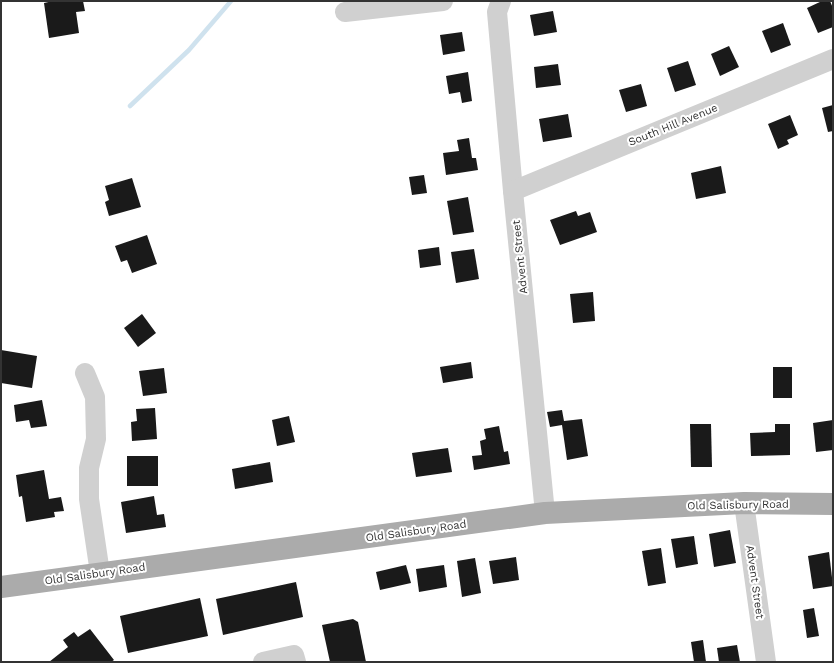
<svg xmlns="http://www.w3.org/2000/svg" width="834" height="663" viewBox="0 0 834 663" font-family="'Work Sans',sans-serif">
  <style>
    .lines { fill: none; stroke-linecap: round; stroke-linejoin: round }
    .stream { stroke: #cfe2ee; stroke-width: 4.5 }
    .building { fill: #1a1a1a }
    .minor { stroke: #d0d0d0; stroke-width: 20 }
    .major { stroke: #ababab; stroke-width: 22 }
    .labels { text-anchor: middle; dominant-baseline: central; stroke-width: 4; stroke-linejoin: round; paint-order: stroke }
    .street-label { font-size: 11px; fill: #333; stroke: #fff }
  </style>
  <rect width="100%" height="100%" fill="#fff"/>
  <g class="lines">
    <!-- stream -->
    <path class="stream" d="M130,106L189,50L231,1"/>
  </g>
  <!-- building -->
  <g class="building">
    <path d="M53,1H83L85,11L76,12L79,33L49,38L44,3Z"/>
    <path d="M822,1H830L833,8V27L818,33L807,8Z"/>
    <path d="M553,11L557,32L534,36L530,15Z"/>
    <path d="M783,23L791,45L771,53L762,31Z"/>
    <path d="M462,32L465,51L443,55L440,35Z"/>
    <path d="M729,46L739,67L720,76L711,54Z"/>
    <path d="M688,61L696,85L675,92L667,68Z"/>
    <path d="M558,64L561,85L536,88L534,67Z"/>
    <path d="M468,72L472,101L462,103L460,92L449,94L446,76Z"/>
    <path d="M641,84L647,106L626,112L619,90Z"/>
    <path d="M833,105V131L828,132L822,108Z"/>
    <path d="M568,114L572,137L543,142L539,119Z"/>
    <path d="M790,115L798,135L787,140L789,144L778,149L768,124Z"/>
    <path d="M469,138L472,158H476L478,170L446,175L443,153L459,151L457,140Z"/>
    <path d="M721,166L726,193L696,199L691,173Z"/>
    <path d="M424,175L427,193L412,195L409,177Z"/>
    <path d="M132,178L141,207L109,216L105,202L109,200L105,186Z"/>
    <path d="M468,197L474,232L453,235L447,201Z"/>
    <path d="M576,211L578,216L590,212L597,232L560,245L550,220Z"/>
    <path d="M147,235L157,264L132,273L127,260L121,262L115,246Z"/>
    <path d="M439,247L441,265L420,268L418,250Z"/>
    <path d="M474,249L479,279L456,283L451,252Z"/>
    <path d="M593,292L595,321L573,323L570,294Z"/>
    <path d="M142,314L156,333L138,347L124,328Z"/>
    <path d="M1,350L37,356L32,388L1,383Z"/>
    <path d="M471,362L473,378L443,383L440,367Z"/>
    <rect x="773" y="367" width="19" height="31"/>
    <path d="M164,368L167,393L143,396L139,371Z"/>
    <path d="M42,400L47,426L31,428L29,420L16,422L14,405Z"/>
    <path d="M155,408L157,439L132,441L131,422L137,421L136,409Z"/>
    <path d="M562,410L564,421L582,419L588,456L567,460L562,425L550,427L547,412Z"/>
    <path d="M289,416L295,442L277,446L272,420Z"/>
    <path d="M833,420V450L816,452L813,423Z"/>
    <path d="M690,424H711L712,467H691Z"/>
    <path d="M775,424H790V455L751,456L750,433L775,432Z"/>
    <path d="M499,426L504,452L508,451L510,464L474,470L472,456L482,455L480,441L486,439L484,429Z"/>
    <path d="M448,448L452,472L416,477L412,453Z"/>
    <rect x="127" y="456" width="31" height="30"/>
    <path d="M270,462L273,482L235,489L232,469Z"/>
    <path d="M44,470L49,499L61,497L64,511L54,512L55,517L26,522L22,496L19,497L16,475Z"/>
    <path d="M154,496L157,515L164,514L166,527L126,533L121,502Z"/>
    <path d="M730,530L736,563L714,567L709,534Z"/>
    <path d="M694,536L698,564L676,568L671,539Z"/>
    <path d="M661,548L666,583L648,586L642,551Z"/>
    <path d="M829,552L833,586L813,589L808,556Z"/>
    <path d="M516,557L519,580L493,584L489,561Z"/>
    <path d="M475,558L481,593L462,597L457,561Z"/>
    <path d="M406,565L411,583L380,590L376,572Z"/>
    <path d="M444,565L447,587L419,592L416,569Z"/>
    <path d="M296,582L303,617L223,635L216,599Z"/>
    <path d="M200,598L208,636L128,653L120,616Z"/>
    <path d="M814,608L819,636L807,638L803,610Z"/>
    <path d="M353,619L358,622L366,662H330L322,625Z"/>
    <path d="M90,629L114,660L111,662H49L68,647L63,640L74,632L78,637Z"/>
    <path d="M703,640L706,662H694L691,642Z"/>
    <path d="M737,645L740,662H719L717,648Z"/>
  </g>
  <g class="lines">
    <!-- minor -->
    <g class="minor">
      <path d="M501,1L497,12L513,191L545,513"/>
      <path d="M345,12L443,1"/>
      <path d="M513,191L833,59"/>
      <path d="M85,373L95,397L96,439L89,468V499L100,573"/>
      <path d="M744,503L766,662"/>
      <path d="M263,662L294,655L296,662"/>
    </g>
    <!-- major -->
    <path class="major" d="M1,587L545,513L744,503L833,504"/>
  </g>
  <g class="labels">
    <!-- street labels -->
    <g class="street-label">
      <text transform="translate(673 125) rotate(-22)">South Hill Avenue</text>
      <text transform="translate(520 257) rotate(-96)">Advent Street</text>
      <text transform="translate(738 505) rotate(-1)">Old Salisbury Road</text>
      <text transform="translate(416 531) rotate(-8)">Old Salisbury Road</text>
      <text transform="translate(95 574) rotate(-8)">Old Salisbury Road</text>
      <text transform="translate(755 582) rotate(82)">Advent Street</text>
    </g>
  </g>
  <!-- border -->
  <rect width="834" height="663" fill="none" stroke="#333333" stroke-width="4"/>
</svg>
